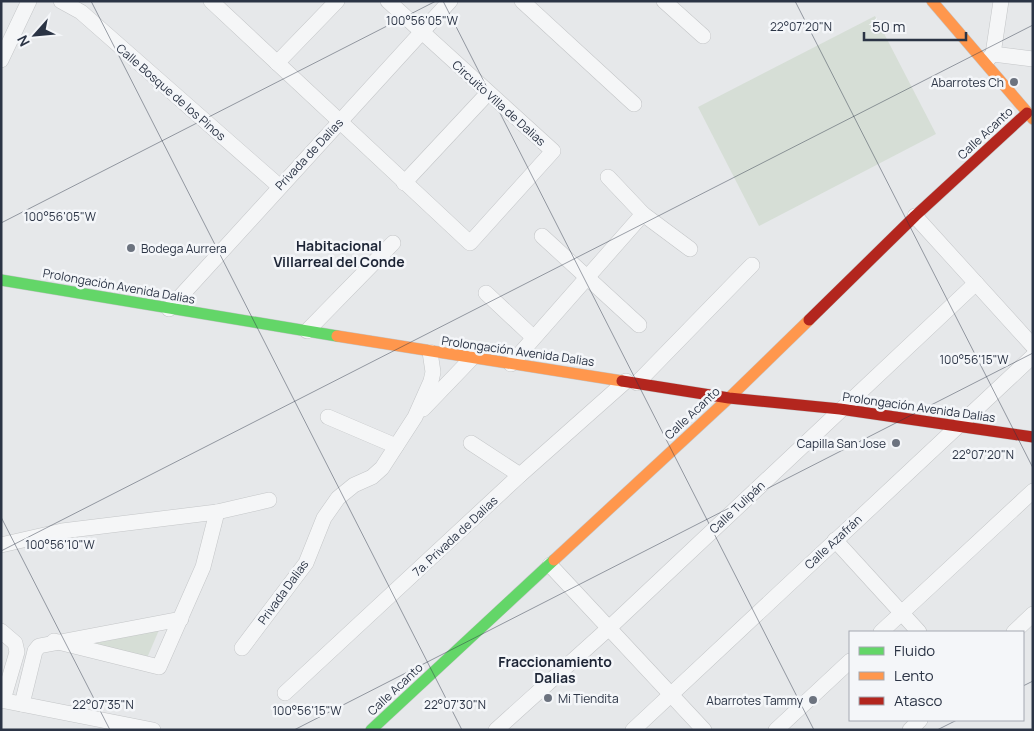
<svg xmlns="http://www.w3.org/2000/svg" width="1034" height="731" viewBox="0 0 1034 731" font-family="Manrope,sans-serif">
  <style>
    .green { fill: #d6ded6 }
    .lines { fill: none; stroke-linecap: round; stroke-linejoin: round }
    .street-casing { stroke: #c4c6c8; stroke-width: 16 }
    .fast-casing { stroke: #c4c6c8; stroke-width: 12 }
    .slow-casing { stroke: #c4c6c8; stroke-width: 12 }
    .jam-casing { stroke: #c4c6c8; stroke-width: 12 }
    .street { stroke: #f5f6f7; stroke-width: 15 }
    .fast { stroke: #63d668; stroke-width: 11 }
    .slow { stroke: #ff974d; stroke-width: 11 }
    .jam { stroke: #b3261e; stroke-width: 11 }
    .ticks { fill: none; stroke: #2b3445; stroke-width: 1; stroke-opacity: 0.45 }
    .poi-dot { fill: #6c737f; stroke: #f4f6f9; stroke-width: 2 }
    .labels { text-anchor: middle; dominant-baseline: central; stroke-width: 5; stroke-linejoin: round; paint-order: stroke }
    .poi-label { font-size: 12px; fill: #2b3445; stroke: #f4f6f9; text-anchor: end }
    .street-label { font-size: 12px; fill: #2b3445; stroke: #f4f6f9 }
    .neighbourhood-label { font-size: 14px; font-weight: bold; fill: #1d2536; stroke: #f4f6f9 }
    .ticks-label { font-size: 12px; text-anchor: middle; fill: #2b3445; stroke: #f4f6f9; stroke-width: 5; stroke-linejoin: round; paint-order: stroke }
  </style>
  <rect width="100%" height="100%" fill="#e6e8ea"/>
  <!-- green -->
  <g class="green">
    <path d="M875,16L936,134L759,226L698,107Z"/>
    <path d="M159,630L147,658L91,644Z"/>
  </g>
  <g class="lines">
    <defs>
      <g id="street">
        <path d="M61,1L81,12L279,186"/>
        <path d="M211,1L470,243L553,151L388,1"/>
        <path d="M522,1L634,104"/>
        <path d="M664,1L703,36"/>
        <path d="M993,54L1001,1"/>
        <path d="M1,60L29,1"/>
        <path d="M987,60L993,54L1033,59"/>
        <path d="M277,63L337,1"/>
        <path d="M608,177L643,214L690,249"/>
        <path d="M404,183L488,93"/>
        <path d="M915,216L1033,346"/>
        <path d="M542,236L639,325"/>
        <path d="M486,293L533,337"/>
        <path d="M169,309L450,1"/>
        <path d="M307,331L393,243"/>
        <path d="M511,364L643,214"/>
        <path d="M637,383L752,265"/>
        <path d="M423,409L472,358"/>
        <path d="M328,417L396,446"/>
        <path d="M471,443L520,475"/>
        <path d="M835,540L919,632"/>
        <path d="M1,545L62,531L217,512L269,500"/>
        <path d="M550,565L704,730"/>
        <path d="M1,631L15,643L17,652L3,700"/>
        <path d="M881,632L1033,491"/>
        <path d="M1014,632L1033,614"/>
        <path d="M54,641L159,667L203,567L217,512"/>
        <path d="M242,648L306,563L324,518L338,498L354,485L372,477L382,468L415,417L431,381L433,372L430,352"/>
        <path d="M285,693L520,475L626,381"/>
        <path d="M1,700L153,730"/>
        <path d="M22,704L35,651L39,646L181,619"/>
        <path d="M496,730L609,628L976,283"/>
        <path d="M633,730L1033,356"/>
        <path d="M776,730L850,661"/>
        <path d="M910,730L920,720"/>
      </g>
      <g id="fast">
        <path d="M1,280L337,336"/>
        <path d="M371,730L554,560"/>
      </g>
      <g id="slow">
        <path d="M932,1L1033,119"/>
        <path d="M337,336L622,381"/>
        <path d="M554,560L729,398L809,320"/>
      </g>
      <g id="jam">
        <path d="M809,320L915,216L1027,113"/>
        <path d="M622,381L729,398L840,409L1033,437"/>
      </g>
    </defs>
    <!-- street casing -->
    <use href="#street" class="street-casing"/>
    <!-- fast casing -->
    <use href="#fast" class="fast-casing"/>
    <!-- slow casing -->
    <use href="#slow" class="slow-casing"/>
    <!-- jam casing -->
    <use href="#jam" class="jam-casing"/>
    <!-- street -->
    <use href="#street" class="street"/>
    <!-- fast -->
    <use href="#fast" class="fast"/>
    <!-- slow -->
    <use href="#slow" class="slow"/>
    <!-- jam -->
    <use href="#jam" class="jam"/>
  </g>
  <!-- ticks -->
  <path class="ticks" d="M91,1L462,730M443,1L814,730M795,1L1033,468M1,223L436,1M1,517L110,730M1,551L1033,25M1023,686L1033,681M294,730L1033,353M937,730L957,720"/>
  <!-- markers -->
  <g class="poi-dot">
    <circle cx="1014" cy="82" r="5"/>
    <circle cx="131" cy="248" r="5"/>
    <circle cx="896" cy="443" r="5"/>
    <circle cx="548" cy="698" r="5"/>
    <circle cx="813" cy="700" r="5"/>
  </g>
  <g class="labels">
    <!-- poi labels -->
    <g class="poi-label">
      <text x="1004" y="82">Abarrotes Ch</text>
      <text x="141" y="248" text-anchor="start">Bodega Aurrera</text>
      <text x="886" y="443">Capilla San Jose</text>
      <text x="558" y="698" text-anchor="start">Mi Tiendita</text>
      <text x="803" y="700">Abarrotes Tammy</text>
    </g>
    <!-- street labels -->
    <g class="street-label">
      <text transform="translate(171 92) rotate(41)">Calle Bosque de los Pinos</text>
      <text transform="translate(499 103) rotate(42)">Circuito Villa de Dalias</text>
      <text transform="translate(985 133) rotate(-43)">Calle Acanto</text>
      <text transform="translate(309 154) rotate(-47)">Privada de Dalias</text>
      <text transform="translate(119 286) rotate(10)">Prolongación Avenida Dalias</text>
      <text transform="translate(518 351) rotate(8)">Prolongación Avenida Dalias</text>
      <text transform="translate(919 407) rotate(8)">Prolongación Avenida Dalias</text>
      <text transform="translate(692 413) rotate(-43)">Calle Acanto</text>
      <text transform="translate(737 507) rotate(-43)">Calle Tulipán</text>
      <text transform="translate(455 536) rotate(-43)">7a. Privada de Dalias</text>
      <text transform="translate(833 542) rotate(-43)">Calle Azafrán</text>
      <text transform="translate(283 592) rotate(-54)">Privada Dalias</text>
      <text transform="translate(395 689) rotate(-43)">Calle Acanto</text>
    </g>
    <!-- neighbourhood labels -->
    <g class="neighbourhood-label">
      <text x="339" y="245">Habitacional<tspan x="339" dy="16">Villarreal del Conde</tspan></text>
      <text x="555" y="661">Fraccionamiento<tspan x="555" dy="16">Dalias</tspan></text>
    </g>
  </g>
  <g class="ticks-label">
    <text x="422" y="25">100°56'05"W</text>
    <text x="801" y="31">22°07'20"N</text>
    <text x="60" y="221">100°56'05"W</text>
    <text x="974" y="364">100°56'15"W</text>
    <text x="983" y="459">22°07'20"N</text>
    <text x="60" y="549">100°56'10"W</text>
    <text x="103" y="709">22°07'35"N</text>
    <text x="455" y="709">22°07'30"N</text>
    <text x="307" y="715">100°56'15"W</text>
  </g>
  <!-- border -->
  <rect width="1034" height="731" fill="none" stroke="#2b3445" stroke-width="5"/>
  <!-- legend -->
  <rect x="849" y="631" width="175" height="90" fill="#f4f6f9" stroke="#a4a8b1"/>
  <rect x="859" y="647" width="25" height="8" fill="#63d668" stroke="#a4a8b1"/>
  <text x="894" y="656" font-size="15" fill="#2b3445">Fluido</text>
  <rect x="859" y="672" width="25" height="8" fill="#ff974d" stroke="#a4a8b1"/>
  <text x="894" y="681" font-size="15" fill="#2b3445">Lento</text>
  <rect x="859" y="697" width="25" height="8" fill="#b3261e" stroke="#a4a8b1"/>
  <text x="894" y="706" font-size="15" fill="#2b3445">Atasco</text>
  <!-- north arrow -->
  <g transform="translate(35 35) rotate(243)" stroke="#f4f6f9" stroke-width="4" paint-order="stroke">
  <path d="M0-4L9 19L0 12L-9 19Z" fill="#2b3445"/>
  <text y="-8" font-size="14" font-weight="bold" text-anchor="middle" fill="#2b3445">N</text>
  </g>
  <!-- scale -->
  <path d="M864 32v8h102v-8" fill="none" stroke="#2b3445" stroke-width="2.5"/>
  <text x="872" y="32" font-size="15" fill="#2b3445" stroke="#f4f6f9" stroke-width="4" paint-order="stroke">50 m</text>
</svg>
